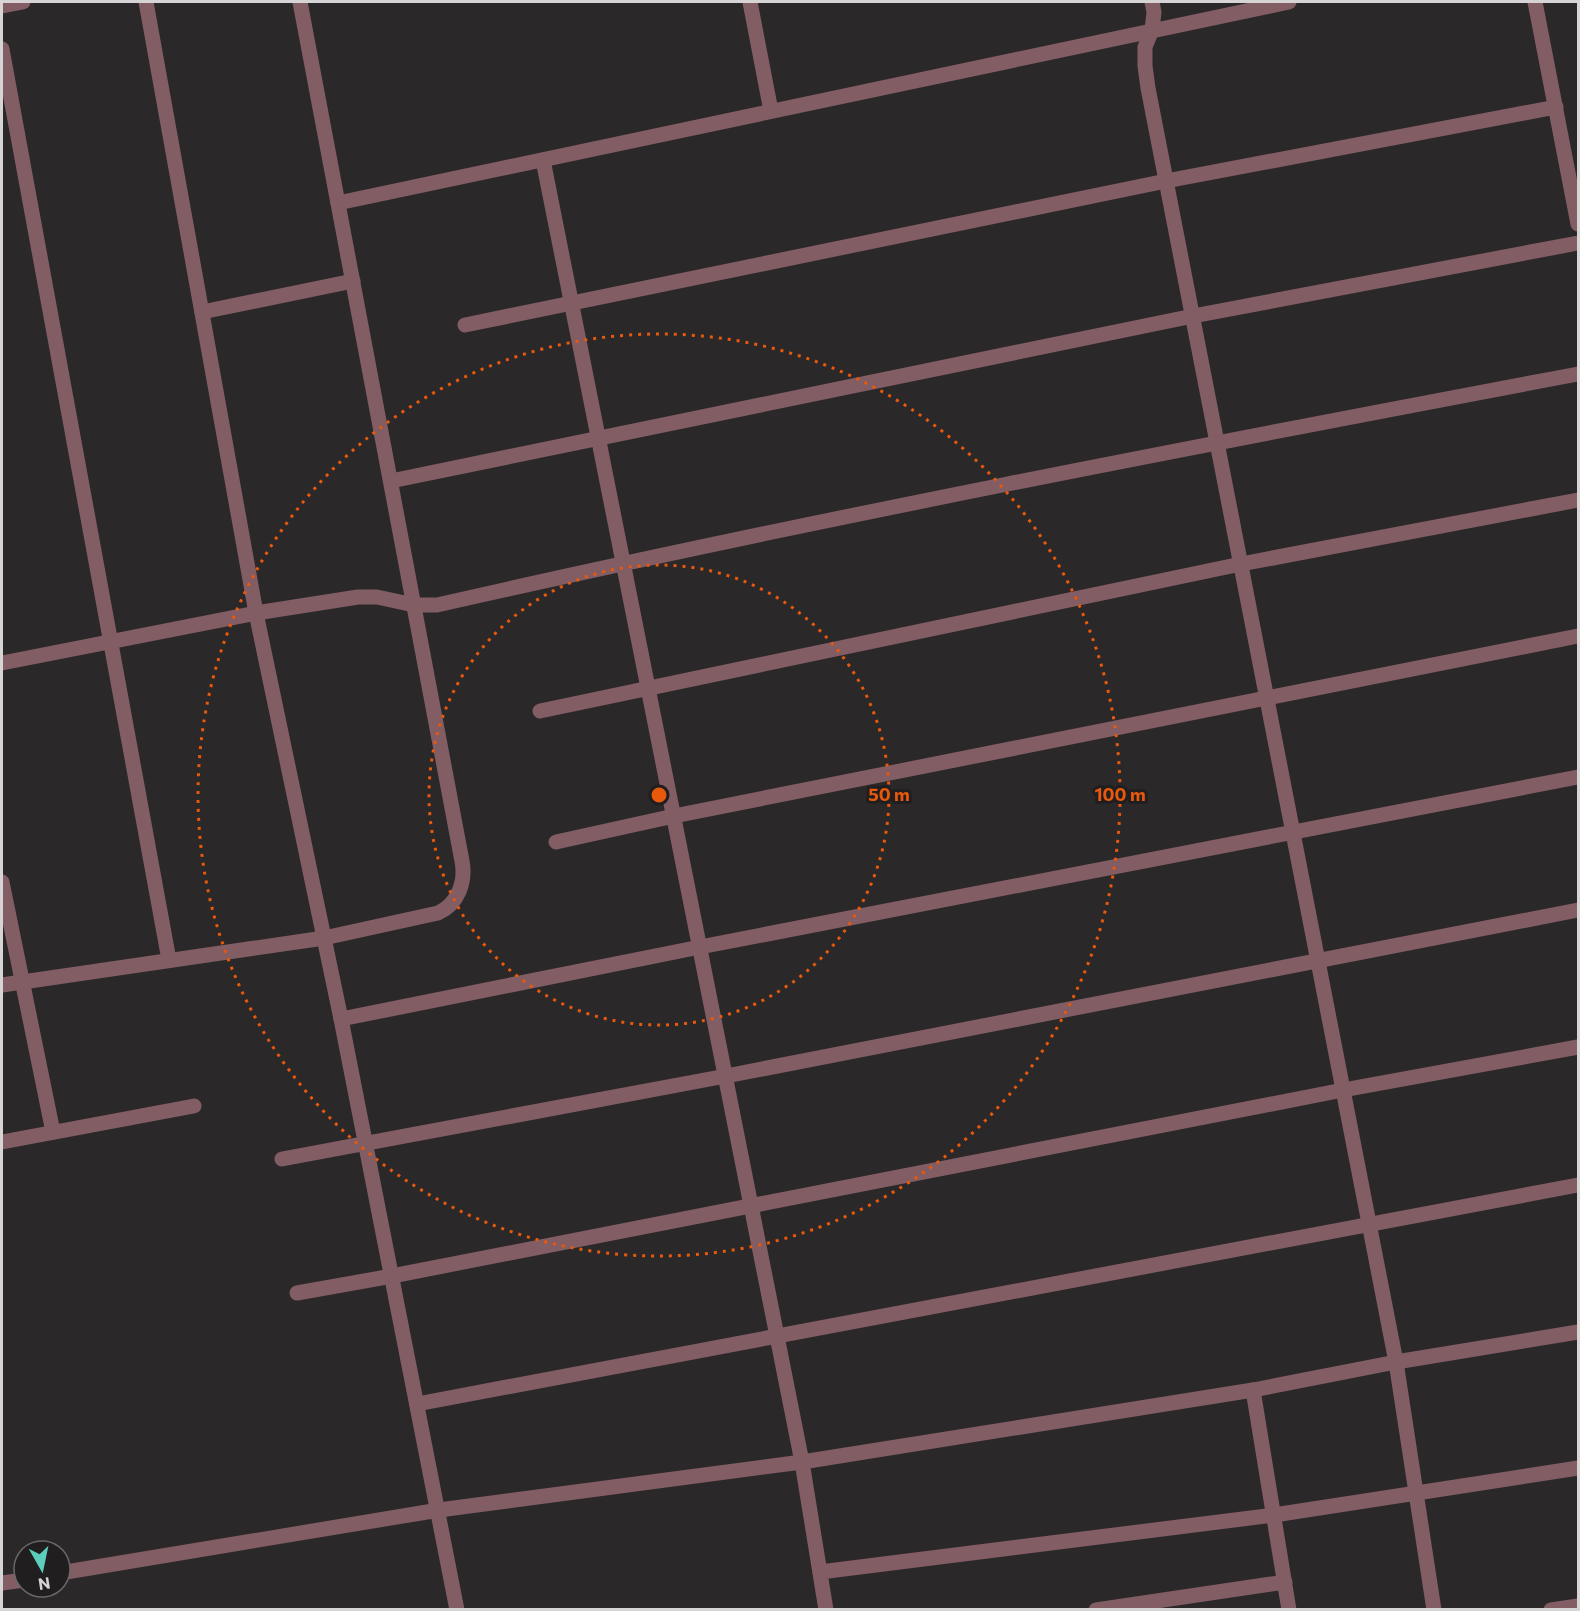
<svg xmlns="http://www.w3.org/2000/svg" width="1580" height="1611" viewBox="0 0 1580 1611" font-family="Commissioner,sans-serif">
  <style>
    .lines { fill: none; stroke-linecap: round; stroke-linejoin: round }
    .minor { stroke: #825d64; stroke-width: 15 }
    .ring { fill: none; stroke: #e8590c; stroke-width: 3; stroke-dasharray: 3 6 }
    .centre { fill: #e8590c; stroke: #211e20; stroke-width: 3 }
    .ring-label { font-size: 18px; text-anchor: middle; font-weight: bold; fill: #e8590c; stroke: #211e20; stroke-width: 6; stroke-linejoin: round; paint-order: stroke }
  </style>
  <rect width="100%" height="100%" fill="#2b282a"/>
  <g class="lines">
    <!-- minor -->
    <g class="minor">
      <path d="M146,2L256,613L341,1019L457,1610"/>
      <path d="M750,2L771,111"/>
      <path d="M1152,2L1154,12L1152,30L1145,47V66L1148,88L1396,1362L1434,1610"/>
      <path d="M1535,2L1578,224"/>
      <path d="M2,6L23,2"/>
      <path d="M2,49L169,960"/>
      <path d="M543,160L802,1462L826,1610"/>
      <path d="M338,203L1289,2"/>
      <path d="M202,312L353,281"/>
      <path d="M465,325L1166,181L1556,107"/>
      <path d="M391,481L1193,316L1578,243"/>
      <path d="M2,663L256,613L358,597H377L414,605H437C815,519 1197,446 1578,374"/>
      <path d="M540,711L1241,564L1578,500"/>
      <path d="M556,842L674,816L1578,636"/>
      <path d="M2,882L53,1132"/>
      <path d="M2,985L324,938L438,913C458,904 466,882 462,861L300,2"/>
      <path d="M341,1019L700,947L1578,777"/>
      <path d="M2,1142L194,1106"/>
      <path d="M282,1159L726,1076L1578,910"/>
      <path d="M297,1293L392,1276L1343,1090L1578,1047"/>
      <path d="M1253,1390L1289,1610"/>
      <path d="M417,1404L1578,1185"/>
      <path d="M820,1572L1274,1515L1578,1468"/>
      <path d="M60,1573L439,1510L802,1462L1253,1390L1396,1362L1578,1332"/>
      <path d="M2,1583L24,1580"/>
      <path d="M1096,1610L1285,1582"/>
      <path d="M1551,1610L1578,1606"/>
    </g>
  </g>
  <!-- distance rings -->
  <g class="ring">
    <circle cx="659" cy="795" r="230"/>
    <circle cx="659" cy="795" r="461"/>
  </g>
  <circle cx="659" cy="795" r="9" class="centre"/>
  <g class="ring-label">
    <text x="889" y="801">50 m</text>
    <text x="1120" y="801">100 m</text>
  </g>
  <!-- border -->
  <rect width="1580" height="1611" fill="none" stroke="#d6d4d5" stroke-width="6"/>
  <!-- north arrow -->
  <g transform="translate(42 1569) rotate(171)"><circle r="28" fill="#211e20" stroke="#696768" stroke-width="1.5"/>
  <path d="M0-4.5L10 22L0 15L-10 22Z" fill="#5ccebb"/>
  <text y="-9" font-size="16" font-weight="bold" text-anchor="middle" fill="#d6d4d5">N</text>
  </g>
</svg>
